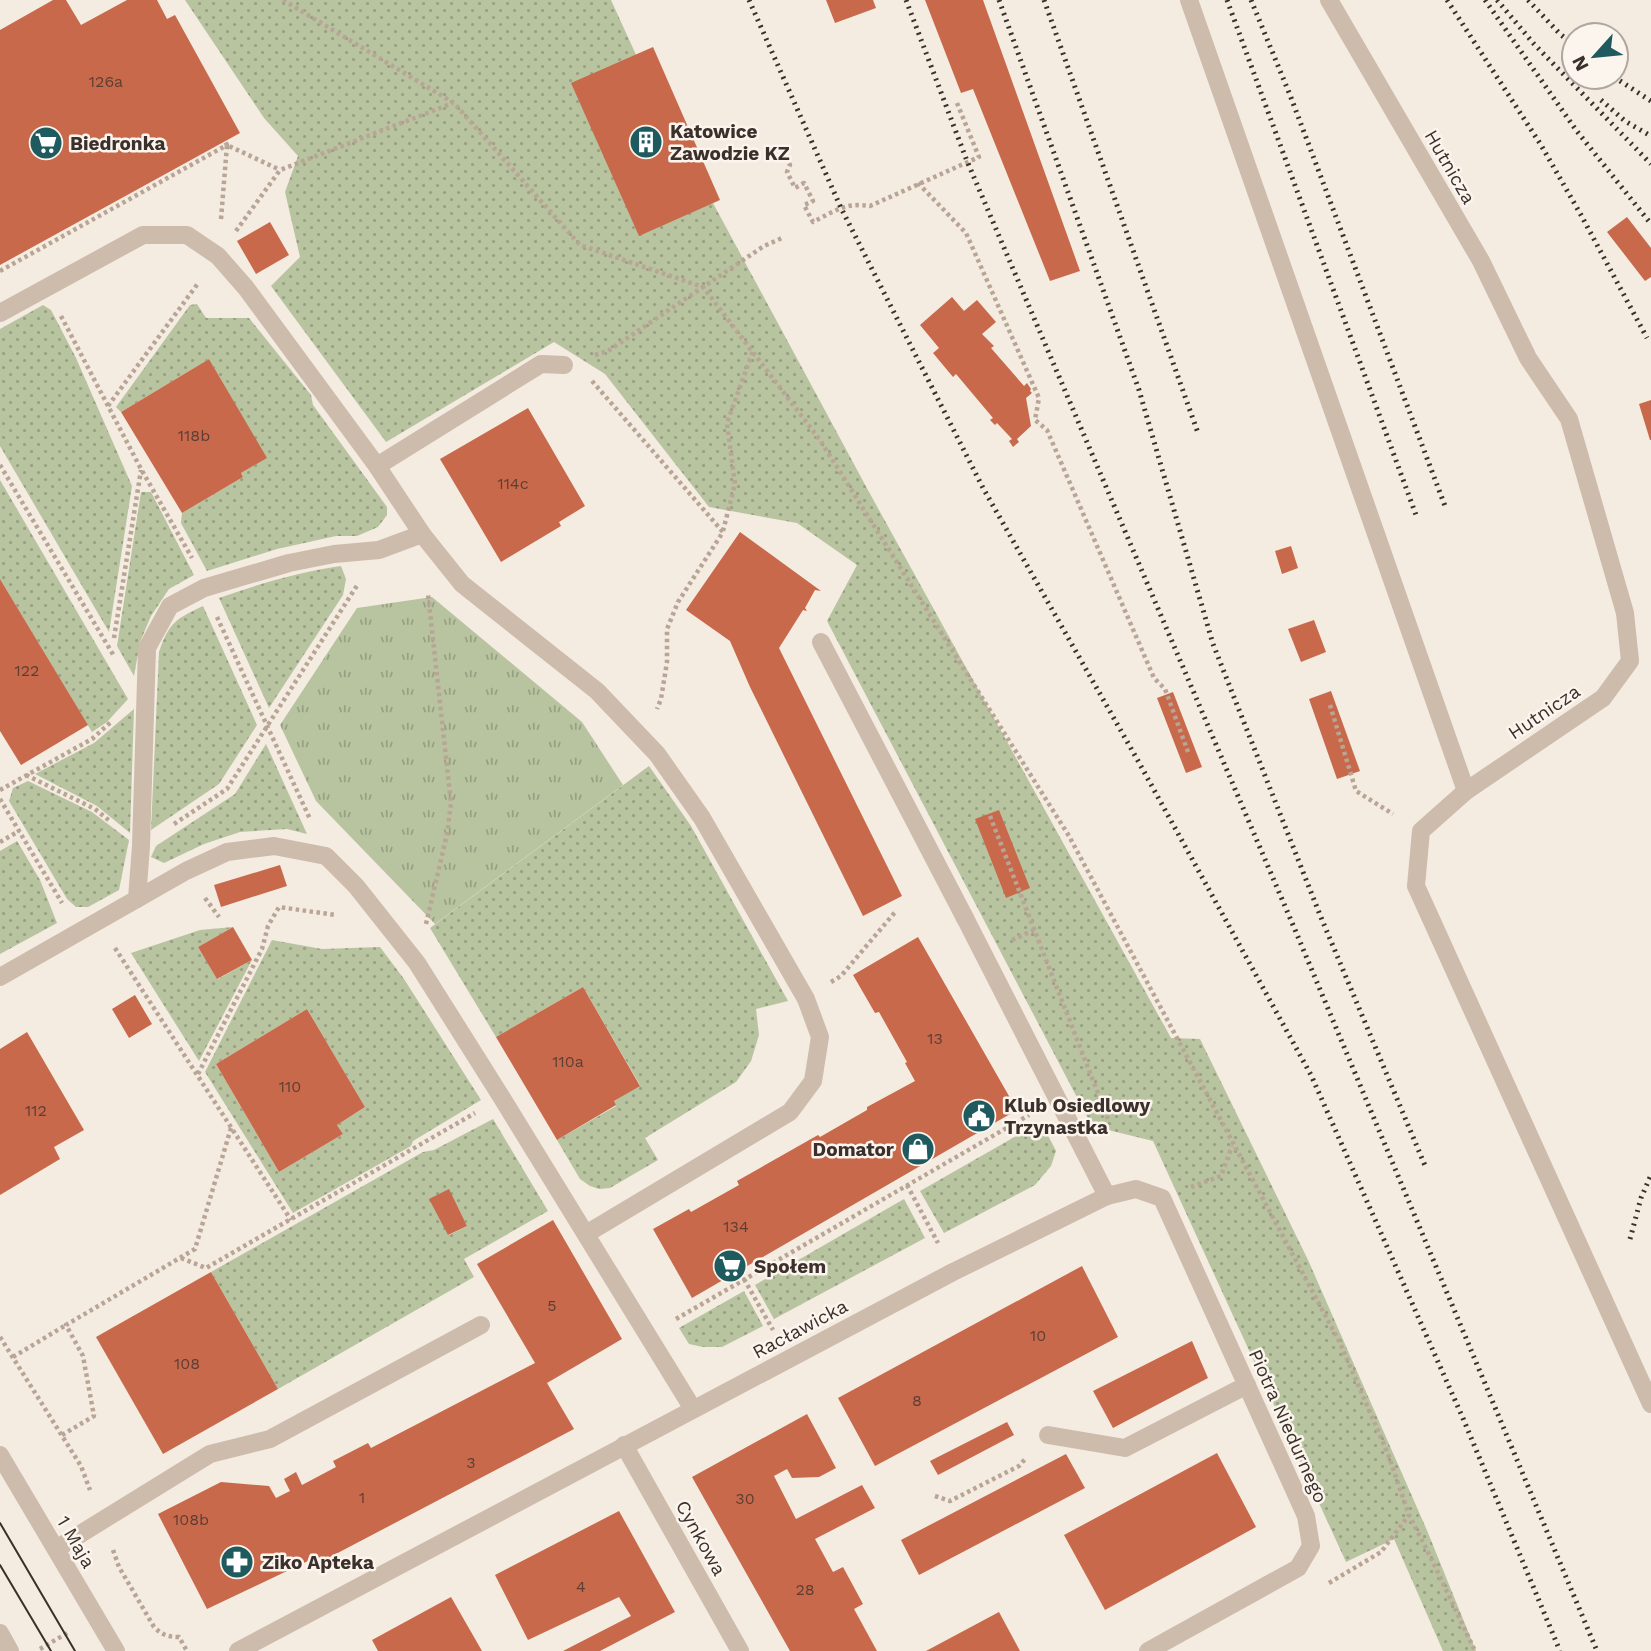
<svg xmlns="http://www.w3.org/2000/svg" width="1651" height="1651" viewBox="0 0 1651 1651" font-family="'Work Sans',sans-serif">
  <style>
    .grass { fill: url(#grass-dots); fill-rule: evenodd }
    .park { fill: url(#park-tufts) }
    .building { fill: #c8694b }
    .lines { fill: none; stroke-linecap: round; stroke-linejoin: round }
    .path { stroke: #b9a596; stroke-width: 4.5; stroke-dasharray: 3.5 3.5; stroke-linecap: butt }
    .service { stroke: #cdbbac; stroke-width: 18 }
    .minor { stroke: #cdbbac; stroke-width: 18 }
    .tertiary { stroke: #cdbbac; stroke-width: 18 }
    .tram { stroke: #3b302b; stroke-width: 2 }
    .rail { stroke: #3b302b; stroke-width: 5; stroke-dasharray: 2 5; stroke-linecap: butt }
    .labels { text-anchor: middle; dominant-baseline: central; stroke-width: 5; stroke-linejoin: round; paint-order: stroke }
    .number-label { font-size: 16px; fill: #5e3e33 }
    .poi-label { font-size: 19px; font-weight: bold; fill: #3b302b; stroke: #fbf5ee; text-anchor: start }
    .street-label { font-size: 19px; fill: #3b302b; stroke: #fbf5ee }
  </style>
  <defs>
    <pattern id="grass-dots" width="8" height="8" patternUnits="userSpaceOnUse" patternTransform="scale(1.75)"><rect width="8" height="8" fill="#b8c4a0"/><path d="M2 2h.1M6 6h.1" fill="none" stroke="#97a083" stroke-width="1.8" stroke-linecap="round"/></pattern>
    <pattern id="park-tufts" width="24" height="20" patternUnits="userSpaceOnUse" patternTransform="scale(1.75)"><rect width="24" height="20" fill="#b8c4a0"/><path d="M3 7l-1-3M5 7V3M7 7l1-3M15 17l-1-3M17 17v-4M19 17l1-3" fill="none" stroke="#97a083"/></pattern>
  </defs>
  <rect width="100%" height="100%" fill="#f4ebe1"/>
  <!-- grass -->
  <g class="grass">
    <path d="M185,0H611L653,92L869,492L1171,1038L1200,1039L1308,1260L1426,1528L1476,1651H1443L1394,1539L1346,1562L1153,1141L1092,1126L827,621L857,565L797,523L709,507L605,374L554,342L386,442L271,286L300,257L285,192L298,156L264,118Z"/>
    <path d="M197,304L206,318H249L311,395L313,405L387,507V515L378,527L357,536H336L277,549L207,571L181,523L182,513L243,477L241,473L266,458L209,359L121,412L116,407L190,305Z"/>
    <path d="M43,305L51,310L76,358L132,486L109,632L0,446V329Z"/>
    <path d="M0,480L128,699L107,722L92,732L0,579Z"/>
    <path d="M141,492H151L194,575L169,589L151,616L140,642L134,676L117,646Z"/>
    <path d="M341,566L346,579L343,595L269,708L219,598C259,584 298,572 341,566Z"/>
    <path d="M203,606L257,725L219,784L151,830L159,652C169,622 176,619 203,606Z"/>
    <path d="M134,709L130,833L97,806L35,774L94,743Z"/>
    <path d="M266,744L307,834L287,829L240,832L204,844L164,863L151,857L156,846L235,794Z"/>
    <path d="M649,766L691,826L788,1001L756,1009L759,1035L751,1061L736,1082L645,1138L658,1160L610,1188L599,1189L590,1186L580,1179L557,1140L616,1106L614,1101L640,1085L583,987L496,1037L430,928Z"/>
    <path d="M28,781L92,812L129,840L119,890L88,907H76L67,899L9,801L13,788Z"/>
    <path d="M17,841L40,880L57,923L0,954V851Z"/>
    <path d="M233,927L198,947L218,979L252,960L199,1061L131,953L200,930Z"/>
    <path d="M272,940L322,949L380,947L404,979L481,1100L413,1141L411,1146L293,1213L205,1072ZM307,1009L365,1107L337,1125L343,1134L279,1172L216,1064Z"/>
    <path d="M493,1119L548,1211L464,1259L474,1277L278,1389L211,1272L423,1152L434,1150ZM448,1189L467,1226L449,1235H448Z"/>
    <path d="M1041,1122L1056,1151L1051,1166L1035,1185L944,1233L920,1191Z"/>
    <path d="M904,1199L925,1238L774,1319L755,1285Z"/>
    <path d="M744,1291L763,1326L722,1347H703L689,1344L679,1328Z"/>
  </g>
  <!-- park -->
  <path class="park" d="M432,597L582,722L623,785L435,924L316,801L280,725L357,608Z"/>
  <!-- building -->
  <g class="building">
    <path d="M53,0H66L81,25L127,0H157L167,19L175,15L240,133L0,265V30Z"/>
    <path d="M826,0H873L876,8L835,23Z"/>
    <path d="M925,0H983L1080,271L1050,281L973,89L961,93Z"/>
    <path d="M653,47L720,200L639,236L571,83Z"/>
    <path d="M1627,217L1651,248V277L1645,281L1607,232Z"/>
    <path d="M270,222L289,255L256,274L237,241Z"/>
    <path d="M952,297L964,311L977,300L996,322L982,334L994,346L991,348L1024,386L1027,383L1031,389L1030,391L1032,393L1026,398L1031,426L1017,439L1019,442L1013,447L1009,441L1012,439L997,423L995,425L990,420L993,418L956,374L953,377L933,353L939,348L920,325Z"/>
    <path d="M209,359L267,458L241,473L243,477L182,513L121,412Z"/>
    <path d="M1651,400V440H1650L1639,404Z"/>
    <path d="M528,408L585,506L559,522L561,526L501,562L440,459Z"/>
    <path d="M740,532L821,591L815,590L805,608L807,611L803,610L779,648L902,896L863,916L750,687L730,641L686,610Z"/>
    <path d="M1291,546L1298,568L1282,574L1275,551Z"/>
    <path d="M0,579L88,725L21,765L0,731Z"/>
    <path d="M1314,620L1326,652L1301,662L1288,629Z"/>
    <path d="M1331,691L1360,771L1337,779L1309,699Z"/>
    <path d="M1173,692L1202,767L1186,773L1157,698Z"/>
    <path d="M999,810L1030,888L1006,898L975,819Z"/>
    <path d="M280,865L287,886L221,907L214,885Z"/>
    <path d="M233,927L252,960L217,979L198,947Z"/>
    <path d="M918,937L1017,1110L692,1298L653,1229L689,1209L691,1212L739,1185L737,1181L818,1135L820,1137L867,1110V1107L915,1081L905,1063L907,1062L879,1012L875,1013L853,975Z"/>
    <path d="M583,987L640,1086L614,1101L616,1105L557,1140L496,1037Z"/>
    <path d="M135,995L152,1024L129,1038L112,1009Z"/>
    <path d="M307,1009L365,1107L337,1125L343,1134L279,1172L216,1064Z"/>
    <path d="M27,1032L84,1130L54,1147L60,1159L0,1195V1049Z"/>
    <path d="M449,1189L467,1226L448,1235L429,1199Z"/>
    <path d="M553,1220L622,1339L547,1383L574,1429L311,1567L308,1561L207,1609L158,1514L221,1482L269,1486L276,1498L290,1491L284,1479L296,1472L302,1485L336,1467L333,1461L368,1443L371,1448L535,1363L477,1264Z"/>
    <path d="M1082,1266L1118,1337L875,1466L838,1398Z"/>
    <path d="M211,1272L278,1389L163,1454L96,1337Z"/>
    <path d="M1192,1341L1208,1378L1113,1428L1093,1391Z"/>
    <path d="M807,1414L836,1468L819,1477L792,1478L787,1469L774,1476L796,1519L862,1485L875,1508L815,1539L833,1572L843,1567L863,1604L854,1609L877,1651H790L692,1477Z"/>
    <path d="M1007,1422L1014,1435L938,1475L930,1461Z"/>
    <path d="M1217,1453L1256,1527L1105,1610L1064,1535Z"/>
    <path d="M1066,1454L1085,1488L919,1575L901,1540Z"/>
    <path d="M619,1511L675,1612L600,1651H563L631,1616L619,1597L528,1640L495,1575Z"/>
    <path d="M451,1597L482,1651H378L372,1640Z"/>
    <path d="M999,1612L1020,1651H926Z"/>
  </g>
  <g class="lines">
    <!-- path -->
    <g class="path">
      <path d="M283,0L454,103L580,245L703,287L820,440L1069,836L1340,1343L1388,1454L1409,1515L1432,1560L1475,1651"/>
      <path d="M786,157L790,165L787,172L795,188L804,183L813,201L804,205L813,222C835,211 845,202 870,206L979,157L957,103"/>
      <path d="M918,183L966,233L1039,398L1035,420L1047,430L1154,678L1165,689L1188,752"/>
      <path d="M221,219L227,145L280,170"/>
      <path d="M236,231L280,170L453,103"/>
      <path d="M0,271L227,145L225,141"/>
      <path d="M61,316L141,469L192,558"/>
      <path d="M595,355L608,351L764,246L782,238"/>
      <path d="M592,381L723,532L678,602L667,629V662L661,699L657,709"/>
      <path d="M108,406L199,282"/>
      <path d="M0,465L114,656"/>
      <path d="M723,531L735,484L727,423L753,351"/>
      <path d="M217,617L310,819"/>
      <path d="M114,638L141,470"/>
      <path d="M1330,705L1356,791L1393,814"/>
      <path d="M26,775L95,809L111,822"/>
      <path d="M0,790L92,739L112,721"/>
      <path d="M0,799L62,903"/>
      <path d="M990,816L1108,1119"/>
      <path d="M174,824L227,789L358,584"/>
      <path d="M0,842L19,831"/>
      <path d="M205,898L219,917"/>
      <path d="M426,924L447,834L451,803L428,594"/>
      <path d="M1012,940L1034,930"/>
      <path d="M115,948L291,1220"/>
      <path d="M831,982L841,976L896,911"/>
      <path d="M198,1074L262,949L268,926L279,907L335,915"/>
      <path d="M907,1185L938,1243"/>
      <path d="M1191,1187L1221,1176L1232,1146"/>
      <path d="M181,1258L206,1268L475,1113"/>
      <path d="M744,1279L773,1330"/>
      <path d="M676,1319L1029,1115"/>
      <path d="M0,1337L81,1466L90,1490"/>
      <path d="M13,1357L66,1325"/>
      <path d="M62,1435L94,1416L83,1356L66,1325L195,1249L231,1128"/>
      <path d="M935,1496L950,1501L1019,1466L1026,1458"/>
      <path d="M113,1550L119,1567L154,1627C162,1635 168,1637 179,1637L187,1651"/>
      <path d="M1329,1583L1381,1552L1409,1515"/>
      <path d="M40,1649L69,1632"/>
    </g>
    <!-- service -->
    <g class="service">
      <path d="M1189,0L1466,791"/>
      <path d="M377,466L541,364L564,365"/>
      <path d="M821,642L965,918"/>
      <path d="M1048,1435L1125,1448L1247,1385"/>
      <path d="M56,1549L210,1454L270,1439L481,1325"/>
    </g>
    <!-- minor -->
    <g class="minor">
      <path d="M1329,0L1481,261L1528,358L1569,419L1625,613L1630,661L1603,698L1466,791L1421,831L1416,886L1651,1404"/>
      <path d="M0,313L143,235H187L218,256L246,288L377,466L422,534L462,584L597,691L657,754L702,818L806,999L820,1037L813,1081L790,1112L586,1234"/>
      <path d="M137,899L141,846L147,648L170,606L204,588L289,563L334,554L379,550L422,534"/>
      <path d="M0,977L186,871L227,852L274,846L326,856L356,886L417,963L502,1098L693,1409"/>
      <path d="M1107,1196L1136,1189L1162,1198L1306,1516L1311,1546L1298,1568L1148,1651"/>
      <path d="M624,1445L740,1651"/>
      <path d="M238,1651L953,1272L1107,1196L965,918"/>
    </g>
    <!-- tertiary -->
    <g class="tertiary">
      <path d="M0,1455L116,1651"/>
      <path d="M0,1633L10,1651"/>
    </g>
    <!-- tram -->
    <g class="tram">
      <path d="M0,1523L75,1651"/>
      <path d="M0,1565L51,1651"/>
    </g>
    <!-- rail -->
    <g class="rail">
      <path d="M749,0L841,208L983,488L1137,759L1311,1075L1462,1416L1560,1651"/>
      <path d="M906,0L967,161L1293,925L1597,1651"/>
      <path d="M999,0L1139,390L1213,644L1320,915L1426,1168"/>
      <path d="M1044,0L1198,433"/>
      <path d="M1227,0L1416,515"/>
      <path d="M1251,0L1290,95L1445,506"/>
      <path d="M1447,0L1541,145L1581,215L1647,338"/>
      <path d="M1485,0L1576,130L1651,224"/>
      <path d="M1497,0L1534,44L1651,164"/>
      <path d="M1528,0L1560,34L1574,45"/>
      <path d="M1614,77L1651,101"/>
      <path d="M1601,100L1625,121L1651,136"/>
      <path d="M1630,1239L1641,1198L1651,1175"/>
    </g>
  </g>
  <!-- icons -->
  <defs>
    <symbol id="building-disc" viewBox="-11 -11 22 22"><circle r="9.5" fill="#1f5a5e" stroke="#fbf5ee"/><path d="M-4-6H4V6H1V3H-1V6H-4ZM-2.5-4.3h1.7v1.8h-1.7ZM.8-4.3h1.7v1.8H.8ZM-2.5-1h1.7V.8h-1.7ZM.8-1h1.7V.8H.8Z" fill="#fff"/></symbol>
    <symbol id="supermarket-disc" viewBox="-11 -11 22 22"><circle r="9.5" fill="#1f5a5e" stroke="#fbf5ee"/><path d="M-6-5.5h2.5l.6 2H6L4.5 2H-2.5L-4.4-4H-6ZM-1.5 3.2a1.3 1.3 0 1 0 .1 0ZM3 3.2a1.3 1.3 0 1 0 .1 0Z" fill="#fff"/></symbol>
    <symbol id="civic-disc" viewBox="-11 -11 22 22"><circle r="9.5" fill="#1f5a5e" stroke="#fbf5ee"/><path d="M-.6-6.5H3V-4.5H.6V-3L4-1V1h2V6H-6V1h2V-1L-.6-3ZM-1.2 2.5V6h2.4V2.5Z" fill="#fff"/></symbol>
    <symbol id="shop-disc" viewBox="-11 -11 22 22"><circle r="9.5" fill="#1f5a5e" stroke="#fbf5ee"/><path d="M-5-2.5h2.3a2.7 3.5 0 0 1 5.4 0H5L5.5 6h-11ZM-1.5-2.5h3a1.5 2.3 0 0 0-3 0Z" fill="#fff"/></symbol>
    <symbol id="pharmacy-disc" viewBox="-11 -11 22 22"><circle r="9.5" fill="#1f5a5e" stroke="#fbf5ee"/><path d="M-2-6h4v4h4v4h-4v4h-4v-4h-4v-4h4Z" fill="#fff"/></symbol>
  </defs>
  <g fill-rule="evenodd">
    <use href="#building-disc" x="627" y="123" width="38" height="38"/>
    <use href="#supermarket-disc" x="27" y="124" width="38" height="38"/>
    <use href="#civic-disc" x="960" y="1097" width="38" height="38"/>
    <use href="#shop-disc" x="899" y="1130" width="38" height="38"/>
    <use href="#supermarket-disc" x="711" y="1247" width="38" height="38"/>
    <use href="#pharmacy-disc" x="218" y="1543" width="38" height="38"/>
  </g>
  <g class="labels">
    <!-- number labels -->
    <g class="number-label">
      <text x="106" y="81">126a</text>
      <text x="194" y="435">118b</text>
      <text x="513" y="483">114c</text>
      <text x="27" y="670">122</text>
      <text x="935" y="1038">13</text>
      <text x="568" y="1061">110a</text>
      <text x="290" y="1086">110</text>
      <text x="36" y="1110">112</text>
      <text x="736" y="1226">134</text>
      <text x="552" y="1305">5</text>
      <text x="1038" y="1335">10</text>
      <text x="187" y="1363">108</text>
      <text x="917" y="1400">8</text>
      <text x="471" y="1462">3</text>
      <text x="362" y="1497">1</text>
      <text x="745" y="1498">30</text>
      <text x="191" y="1519">108b</text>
      <text x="581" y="1586">4</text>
      <text x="805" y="1589">28</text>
    </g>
    <!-- poi labels -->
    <g class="poi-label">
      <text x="670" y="131">Katowice<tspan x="670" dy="22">Zawodzie KZ</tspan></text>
      <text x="70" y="143">Biedronka</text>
      <text x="1004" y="1105">Klub Osiedlowy<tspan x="1004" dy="22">Trzynastka</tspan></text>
      <text x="894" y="1149" text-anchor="end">Domator</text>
      <text x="754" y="1266">Społem</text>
      <text x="262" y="1562">Ziko Apteka</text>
    </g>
    <!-- street labels -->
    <g class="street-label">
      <text transform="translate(1450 167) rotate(60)">Hutnicza</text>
      <text transform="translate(1544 712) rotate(-34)">Hutnicza</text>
      <text transform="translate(800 1329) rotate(-28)">Racławicka</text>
      <text transform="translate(1288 1426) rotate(66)">Piotra Niedurnego</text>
      <text transform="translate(701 1538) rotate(61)">Cynkowa</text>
      <text transform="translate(76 1542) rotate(60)">1 Maja</text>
    </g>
  </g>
  <!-- north arrow -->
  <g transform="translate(1595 56) rotate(243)"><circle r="33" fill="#fbf5ee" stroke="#aea6a0" stroke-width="2"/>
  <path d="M0-5L12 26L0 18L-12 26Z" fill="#1f5a5e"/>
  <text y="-10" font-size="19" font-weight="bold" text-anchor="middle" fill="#3b302b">N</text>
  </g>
</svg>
